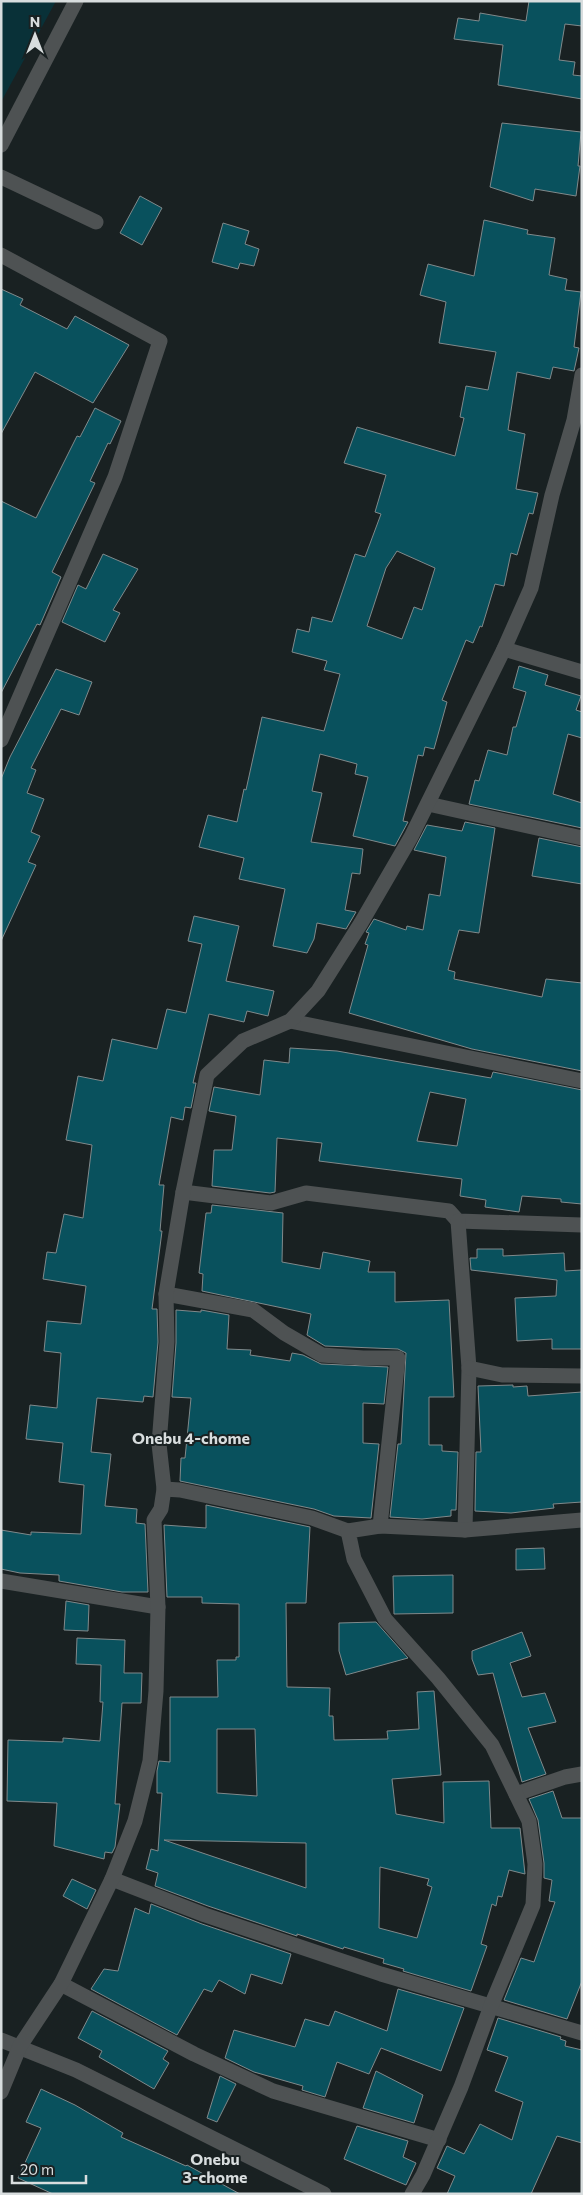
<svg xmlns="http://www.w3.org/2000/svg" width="583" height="2195" viewBox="0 0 583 2195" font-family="Commissioner,sans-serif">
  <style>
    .green { fill: #093138 }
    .building { fill: #09515d; stroke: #80898b; fill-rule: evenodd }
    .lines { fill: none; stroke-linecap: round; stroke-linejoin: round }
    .minor { stroke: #4e5253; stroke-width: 15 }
    .labels { text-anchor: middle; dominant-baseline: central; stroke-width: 4; stroke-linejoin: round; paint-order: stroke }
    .neighbourhood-label { font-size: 16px; font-weight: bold; fill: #d8ddde; stroke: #192122 }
  </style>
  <rect width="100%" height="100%" fill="#192122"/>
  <!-- green -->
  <path class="green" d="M1,1H56L1,102Z"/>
  <!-- building -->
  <g class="building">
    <path d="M529,1H582V26L565,24L559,60L575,62L573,75L582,76V99L498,85L503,45L454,39L458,18L479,21L480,13L526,21Z"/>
    <path d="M502,123L581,132L578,166H580L576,196L535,189L533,201L490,187Z"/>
    <path d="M140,196L162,208L142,245L120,233Z"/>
    <path d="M484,220L528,230L527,234L555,238L549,275L567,279L565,290L581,292L574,347L579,348L574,371L553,367L550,379L517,372L508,430L525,434L516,489L538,493L533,514L529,513L517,555L511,553L504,586L495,584L482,627L480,626L473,643L466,640L442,700L447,702L434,749L425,747L423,756L418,755L403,821L408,822L395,846L353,836L368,777L355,774L357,764L320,754L312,791L322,793L311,842L363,849L360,874L352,873L345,910L356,912L346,929L317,923L314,939L307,953L273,946L285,889L239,879L244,858L199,847L208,815L237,822L244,789L246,790L262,717L324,731L340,674L324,670L327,661L292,652L297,629L309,632L312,617L332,622L355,554L365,557L381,514L375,512L386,475L344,463L357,427L455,456L464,418L460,417L466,386L488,390L496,352L439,343L446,302L420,295L428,264L474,276ZM397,551L435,568L422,610L414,607L402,639L367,626L386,568Z"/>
    <path d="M223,223L249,231L245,244L259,249L254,266L240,263L238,269L212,262Z"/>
    <path d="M1,289L23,299L20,305L67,329L75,316L129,345L93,403L35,372L1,434Z"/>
    <path d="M95,408L121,421L110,444L108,443L90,481L95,483L52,572L61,577L40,625L37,624L1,693V501L36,518L77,436L80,437Z"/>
    <path d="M103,554L138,569L113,610L120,613L105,642L62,622L78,585L86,589Z"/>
    <path d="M519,666L548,675L545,685L581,696L576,710L582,712V738L568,734L553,794L582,803V828L469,804L475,780L479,781L488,750L507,755L513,727H516L526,692L513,688Z"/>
    <path d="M56,669L92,682L79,715L61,709L31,768L36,770L27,793L44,799L31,832L40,836L28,862L36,865L1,941V779L10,757Z"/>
    <path d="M465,822L495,828L479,933L459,930L448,970L455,972L454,979L542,997L546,979L582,983V1071L472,1049L349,1013L368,945L365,944L369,933L366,932L374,919L406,930L407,926L423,930L429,894L440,896L446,857L414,850L427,825L462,831Z"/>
    <path d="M539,838L582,847V884L532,876Z"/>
    <path d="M194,916L239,926L226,981L274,991L268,1016L247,1011L244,1022L209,1014L193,1083H196L191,1108L185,1107L183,1120L171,1117L159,1185H164L160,1231H162L152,1309H157L158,1342L153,1397L144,1396L143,1402L97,1398L91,1452L111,1454L105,1506L137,1509L136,1523L145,1524L148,1592H122L59,1581V1575L20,1573L1,1569V1530L31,1535V1532L81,1534L84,1485L59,1482L63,1443L26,1439L30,1405L57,1408L61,1353L44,1351L47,1321L81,1324L86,1286L43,1279L47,1252L56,1253L64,1214L83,1218L92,1145L66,1140L78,1076L103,1081L112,1039L157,1049L167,1009L186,1013L202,944L188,941Z"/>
    <path d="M290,1048L337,1051L491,1078L493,1072L582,1090V1204L561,1202V1199L522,1196L519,1212L485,1207L486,1200L460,1196L462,1179L319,1161L322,1143L277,1138L275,1192L270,1193L212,1186L214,1150H232L236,1116L209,1111L214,1087L260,1095L264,1060L289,1063ZM430,1092L466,1099L457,1146L417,1141Z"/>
    <path d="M212,1205L283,1213L282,1262L320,1269L323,1252L370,1261L368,1272H395V1302L449,1300L454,1397H429V1445H442V1451L458,1452L456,1510H451V1516L422,1519L390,1517L398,1444H401L406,1353L398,1349L325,1346L307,1335L311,1314L202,1291L203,1274L199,1273L206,1213H211Z"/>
    <path d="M477,1249H503V1256L564,1253L565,1271L581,1270L582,1349H552V1339L517,1341L515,1298L556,1296L557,1280L471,1270L470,1258H477Z"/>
    <path d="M176,1310L201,1312V1310L229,1315L227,1349L251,1350L250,1355L290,1361L292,1353L303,1355L321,1364L388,1367L384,1404L363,1403V1443L379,1444L371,1518L334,1516L314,1509L180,1481L181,1458H185L191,1398L172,1397L176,1343Z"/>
    <path d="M513,1385V1387L527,1386L528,1396L582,1392V1502L553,1504L554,1508L511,1513L475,1511L476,1452H481L478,1386Z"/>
    <path d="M206,1505L310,1527L306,1603H286L287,1687L330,1688L329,1716H333L334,1740L388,1739L387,1731L419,1729L417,1692L434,1691L441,1775L392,1779L396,1814L444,1823L443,1782L489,1781L491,1828H520L525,1874L509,1870L502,1897L498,1896L496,1906L492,1904L481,1944L487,1946L471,1991L403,1971L404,1969L383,1963L384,1959L344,1947L343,1949L297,1934V1936L208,1906L155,1886L158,1873L146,1869L151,1849L158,1851L162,1793H157V1771L159,1761L170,1762V1697H218L217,1660H236V1657H239V1604L202,1603V1597H167L164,1525L206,1528ZM217,1729H255L257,1796L217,1793ZM164,1840L306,1843V1888ZM380,1867L429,1879L427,1885L432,1887L417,1938L379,1928Z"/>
    <path d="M544,1548L545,1569L516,1570V1549Z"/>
    <path d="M453,1575V1613L394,1614L393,1576Z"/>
    <path d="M66,1601L89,1605L88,1631L64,1630Z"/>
    <path d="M376,1622L408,1658L346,1675L339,1651V1623Z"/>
    <path d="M522,1632L531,1656L510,1663L522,1697L545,1693L556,1722L528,1728L546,1774L522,1782L493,1673L478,1675L472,1659V1651Z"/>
    <path d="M77,1638L125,1640L124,1673H142L141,1703H122L115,1804H120L115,1847L112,1853L105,1852L104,1859L54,1846L57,1803L7,1801L8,1740L63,1742V1738L100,1741L103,1702H100L101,1665L76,1664Z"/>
    <path d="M553,1791L562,1818H582V1981L567,2019L504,2000L521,1958L534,1962L555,1902L549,1901L552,1880L544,1878V1863L538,1820L529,1799Z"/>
    <path d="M72,1879L96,1890L87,1909L63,1896Z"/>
    <path d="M151,1904L202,1924L291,1954L282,1984L251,1974L245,1994L219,1980L212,1992L204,1989L177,2035L91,1989L104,1969L118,1971L135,1908L149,1914Z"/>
    <path d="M398,1989L464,2008L441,2071L381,2048L369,2074L337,2062L325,2097L302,2090L303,2086L254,2072L225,2058L234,2030L295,2047L305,2019L329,2026L335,2011L387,2031Z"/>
    <path d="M92,2011L168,2051L163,2059L169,2063L154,2089L99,2057L102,2051L78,2038Z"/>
    <path d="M498,2018L561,2037L560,2039L566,2041L565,2046L582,2050V2143L557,2136L531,2194H447L455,2176L437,2168L447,2146L464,2154L480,2124L512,2140L523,2102L495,2091L508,2057L487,2050Z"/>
    <path d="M376,2071L423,2095L414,2123L363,2108Z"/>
    <path d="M220,2076L236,2084L217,2122L207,2118Z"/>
    <path d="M41,2089L75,2105L123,2133L121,2137L186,2166L187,2165L240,2194H53L18,2178L41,2128L26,2122Z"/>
    <path d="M357,2126L408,2141L403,2157L416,2163L406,2185L344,2159Z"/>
  </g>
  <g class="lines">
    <!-- minor -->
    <g class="minor">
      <path d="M1,145L76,1"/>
      <path d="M1,177L96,222"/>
      <path d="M1,255L160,341L115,477L1,740"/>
      <path d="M504,649L582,672"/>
      <path d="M428,804L582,838"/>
      <path d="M290,1021L582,1081"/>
      <path d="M183,1192L271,1203L306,1193L449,1211L458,1221L582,1225"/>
      <path d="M458,1221L469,1368L465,1530"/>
      <path d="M166,1294L253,1310L284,1333L322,1355L363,1358H398L380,1526"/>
      <path d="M469,1368L502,1375L582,1376"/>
      <path d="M164,1489L180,1490L312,1518L348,1531"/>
      <path d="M1,1581L158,1607"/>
      <path d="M516,1794L565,1777L582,1774"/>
      <path d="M112,1879L205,1915L381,1974L582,2033"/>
      <path d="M61,1984L194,2054L273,2091L439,2140"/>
      <path d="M1,2040L76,2070L324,2194"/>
      <path d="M1,2092L20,2046L61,1984L112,1879L135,1821L150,1761L156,1691L158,1607L154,1520L161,1509L164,1489L159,1444L167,1342L166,1294L183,1192L207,1075L243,1041L290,1021L318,991L361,923L411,837L504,649L531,588L552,495L574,420L582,375"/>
      <path d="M412,2194L423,2175L461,2087L491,2006L533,1905L535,1864L529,1821L492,1745L438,1678L385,1619L354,1559L348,1531L380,1526L465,1530L582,1520"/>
    </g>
  </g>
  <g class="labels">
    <!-- neighbourhood labels -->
    <g class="neighbourhood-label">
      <text x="191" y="1437">Onebu 4-chome</text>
      <text x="215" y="2158">Onebu<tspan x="215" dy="18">3-chome</tspan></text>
    </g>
  </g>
  <!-- border -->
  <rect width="583" height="2195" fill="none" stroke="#d8ddde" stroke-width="5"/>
  <!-- north arrow -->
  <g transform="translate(35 35)" stroke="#192122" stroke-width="4" paint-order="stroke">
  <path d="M0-4L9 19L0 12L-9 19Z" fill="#d8ddde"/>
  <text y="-8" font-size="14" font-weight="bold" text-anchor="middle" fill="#d8ddde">N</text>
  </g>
  <!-- scale -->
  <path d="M12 2175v8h74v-8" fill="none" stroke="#d8ddde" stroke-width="2.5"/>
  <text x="20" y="2175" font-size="15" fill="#d8ddde" stroke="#192122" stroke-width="4" paint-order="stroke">20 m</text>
</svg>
